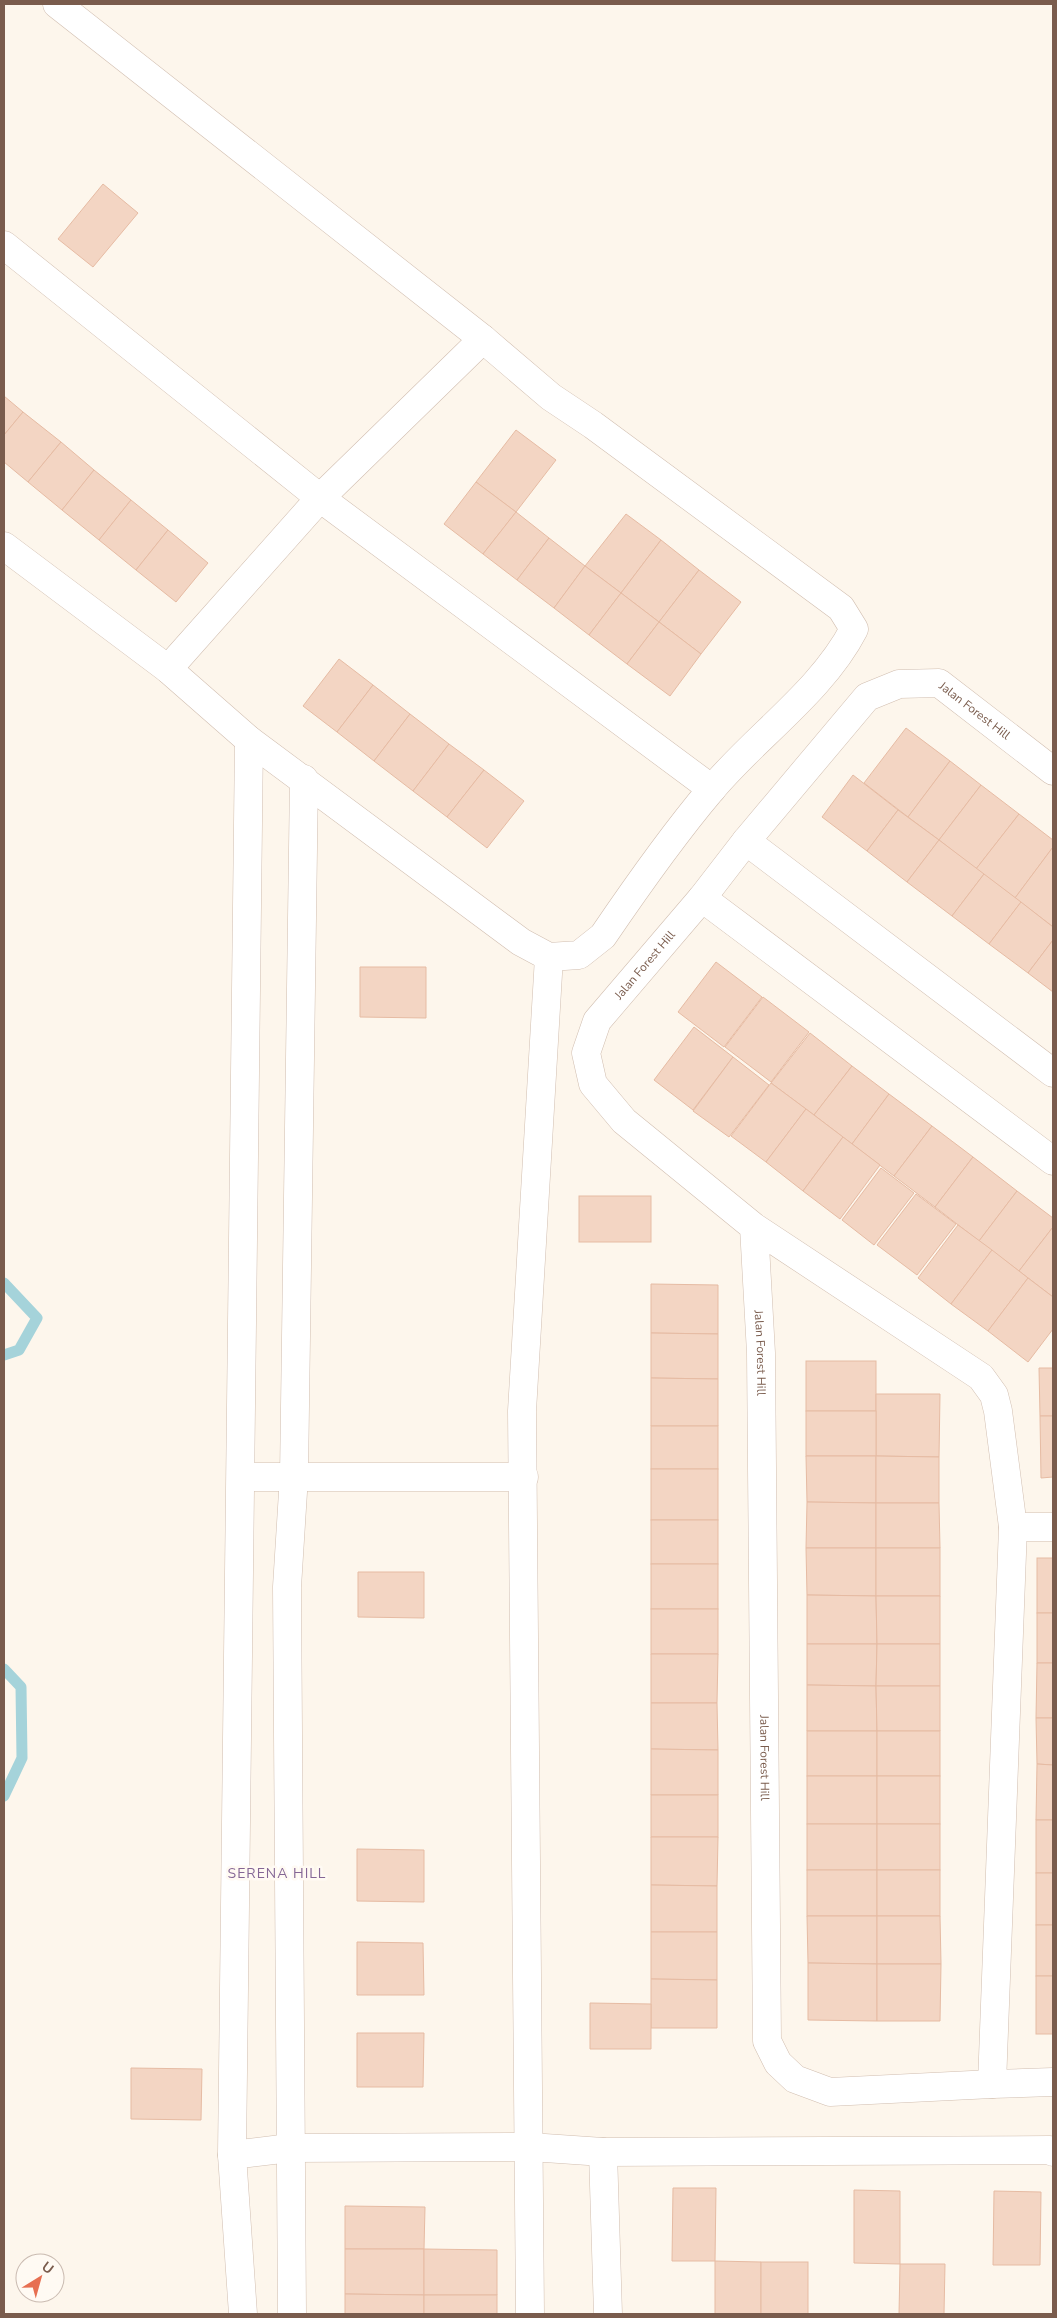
<svg xmlns="http://www.w3.org/2000/svg" width="1057" height="2318" viewBox="0 0 1057 2318" font-family="'Nunito Sans',sans-serif">
  <style>
    .lines { fill: none; stroke-linecap: round; stroke-linejoin: round }
    .stream { stroke: #a5d3da; stroke-width: 11 }
    .building { fill: #f3d5c3; stroke: #e6bba3 }
    .minor-casing { stroke: #d1beb0; stroke-width: 29 }
    .minor { stroke: #fff; stroke-width: 28 }
    .labels { text-anchor: middle; dominant-baseline: central; stroke-width: 5; stroke-linejoin: round; paint-order: stroke }
    .street-label { font-size: 12px; fill: #7a5c4d; stroke: #fffaf3 }
    .neighbourhood-label { font-size: 14px; letter-spacing: 1px; fill: #846695; stroke: #fffaf3 }
  </style>
  <rect width="100%" height="100%" fill="#fdf6ec"/>
  <g class="lines">
    <!-- stream -->
    <g class="stream">
      <path d="M4,1283L37,1318L19,1350L4,1355"/>
      <path d="M4,1669L21,1687L22,1758L4,1796"/>
    </g>
  </g>
  <!-- building -->
  <g class="building">
    <path d="M103,184L138,213L93,267L58,239Z"/>
    <path d="M4,396L23,412L4,435Z"/>
    <path d="M23,412L61,442L28,482L4,462V435Z"/>
    <path d="M516,430L556,460L516,512L476,482Z"/>
    <path d="M61,442L94,470L62,510L28,482Z"/>
    <path d="M94,470L131,500L99,540L62,510Z"/>
    <path d="M476,482L516,512L483,554L444,524Z"/>
    <path d="M131,500L168,530L136,570L99,540Z"/>
    <path d="M516,512L549,538L517,580L483,554Z"/>
    <path d="M626,514L661,540L621,593L585,566Z"/>
    <path d="M168,530L208,563L176,602L136,570Z"/>
    <path d="M549,538L585,566L554,608L517,580Z"/>
    <path d="M661,540L699,570L659,622L621,593Z"/>
    <path d="M585,566L621,593L589,635L554,608Z"/>
    <path d="M699,570L741,602L701,654L659,622Z"/>
    <path d="M621,593L659,622L627,664L589,635Z"/>
    <path d="M659,622L701,654L670,696L627,664Z"/>
    <path d="M339,659L373,685L337,732L303,706Z"/>
    <path d="M373,685L410,714L374,761L337,732Z"/>
    <path d="M410,714L449,744L413,791L374,761Z"/>
    <path d="M906,728L950,761L908,817L864,783Z"/>
    <path d="M449,744L484,770L447,817L413,791Z"/>
    <path d="M950,761L981,785L939,840L908,817Z"/>
    <path d="M484,770L524,801L487,848L447,817Z"/>
    <path d="M853,775L898,810L867,851L822,817Z"/>
    <path d="M981,785L1019,814L976,869L939,840Z"/>
    <path d="M898,810L939,840L907,882L867,851Z"/>
    <path d="M1019,814L1053,840V847L1015,898L976,869Z"/>
    <path d="M939,840L984,874L952,916L907,882Z"/>
    <path d="M1053,847V924L1052,926L1015,898Z"/>
    <path d="M984,874L1021,902L989,944L952,916Z"/>
    <path d="M1021,902L1053,927V940L1028,973L989,944Z"/>
    <path d="M1053,940V992L1028,973Z"/>
    <path d="M716,962L762,997L724,1047L678,1012Z"/>
    <path d="M360,967H426V1018L360,1017Z"/>
    <path d="M763,997L809,1032L771,1082L725,1047Z"/>
    <path d="M694,1027L733,1057L693,1110L654,1080Z"/>
    <path d="M810,1033L852,1066L814,1115L771,1083Z"/>
    <path d="M733,1057L769,1085L729,1137L693,1111Z"/>
    <path d="M852,1066L889,1094L852,1144L814,1115Z"/>
    <path d="M771,1083L806,1109L766,1162L731,1136Z"/>
    <path d="M889,1094L932,1126L894,1176L852,1144Z"/>
    <path d="M806,1109L843,1137L803,1191L766,1162Z"/>
    <path d="M932,1126L973,1157L935,1207L894,1176Z"/>
    <path d="M843,1137L880,1165L840,1219L803,1191Z"/>
    <path d="M973,1157L1017,1191L979,1241L935,1207Z"/>
    <path d="M881,1168L914,1193L874,1245L842,1220Z"/>
    <path d="M1017,1191L1053,1218V1227L1019,1271L979,1241Z"/>
    <path d="M916,1194L956,1224L917,1275L877,1245Z"/>
    <rect x="579" y="1196" width="72" height="46"/>
    <path d="M958,1225L992,1250L951,1304L918,1278Z"/>
    <path d="M1053,1227V1297L1019,1271Z"/>
    <path d="M992,1250L1028,1278L988,1331L951,1304Z"/>
    <path d="M1028,1278L1053,1297V1329L1028,1362L988,1331Z"/>
    <path d="M651,1284L718,1285V1334L651,1333Z"/>
    <path d="M651,1333L718,1334V1379L651,1378Z"/>
    <rect x="806" y="1361" width="70" height="50"/>
    <path d="M1039,1368H1053V1416H1040Z"/>
    <path d="M651,1378L718,1379V1426H651Z"/>
    <path d="M876,1394H940L939,1457L876,1456Z"/>
    <rect x="806" y="1411" width="70" height="45"/>
    <path d="M1040,1416H1053V1477L1041,1478Z"/>
    <rect x="651" y="1426" width="67" height="43"/>
    <path d="M806,1456H876V1503L807,1502Z"/>
    <path d="M876,1456L939,1457V1503H876Z"/>
    <rect x="651" y="1469" width="67" height="51"/>
    <path d="M807,1502L876,1503V1548H806Z"/>
    <path d="M876,1503H939L940,1548H876Z"/>
    <rect x="651" y="1520" width="67" height="44"/>
    <path d="M806,1548H876V1596L807,1595Z"/>
    <rect x="876" y="1548" width="64" height="48"/>
    <rect x="1037" y="1558" width="16" height="55"/>
    <rect x="651" y="1564" width="67" height="45"/>
    <path d="M358,1572H424V1618L358,1617Z"/>
    <path d="M807,1595L876,1596L877,1644H807Z"/>
    <path d="M876,1596H940V1644H877Z"/>
    <rect x="651" y="1609" width="67" height="45"/>
    <rect x="1037" y="1613" width="16" height="50"/>
    <path d="M807,1644H877L876,1686L807,1685Z"/>
    <path d="M877,1644H940V1686H876Z"/>
    <path d="M651,1654H718L717,1703H651Z"/>
    <path d="M1037,1663H1053V1718H1036Z"/>
    <path d="M807,1685L876,1686L877,1731H807Z"/>
    <path d="M876,1686H940V1731H877Z"/>
    <path d="M651,1703H717L718,1750L651,1749Z"/>
    <path d="M1036,1718H1053V1765L1037,1764Z"/>
    <rect x="807" y="1731" width="70" height="45"/>
    <rect x="877" y="1731" width="63" height="45"/>
    <path d="M651,1749L718,1750V1795H651Z"/>
    <path d="M1037,1764L1053,1765V1820H1036Z"/>
    <rect x="807" y="1776" width="70" height="48"/>
    <rect x="877" y="1776" width="63" height="48"/>
    <rect x="651" y="1795" width="67" height="42"/>
    <rect x="1036" y="1820" width="17" height="53"/>
    <rect x="807" y="1824" width="70" height="46"/>
    <rect x="877" y="1824" width="63" height="46"/>
    <path d="M651,1837H718L717,1886L651,1885Z"/>
    <path d="M357,1849L424,1850V1902L357,1901Z"/>
    <rect x="807" y="1870" width="70" height="46"/>
    <rect x="877" y="1870" width="63" height="46"/>
    <rect x="1036" y="1873" width="17" height="52"/>
    <path d="M651,1885L717,1886V1932H651Z"/>
    <path d="M807,1916H877V1964L808,1963Z"/>
    <path d="M877,1916H940L941,1964H877Z"/>
    <rect x="1036" y="1925" width="17" height="51"/>
    <path d="M651,1932H717V1980L651,1979Z"/>
    <path d="M357,1942L423,1943L424,1995H357Z"/>
    <path d="M808,1963L877,1964V2021L808,2020Z"/>
    <path d="M877,1964H941L940,2021H877Z"/>
    <rect x="1036" y="1976" width="17" height="58"/>
    <path d="M651,1979L717,1980V2028H651Z"/>
    <path d="M590,2003L651,2004V2049H590Z"/>
    <path d="M357,2033H424L423,2087H357Z"/>
    <path d="M131,2068L202,2069L201,2120L131,2119Z"/>
    <path d="M673,2188H716L715,2261H672Z"/>
    <path d="M854,2190L900,2191V2264L854,2263Z"/>
    <path d="M994,2191L1041,2192L1040,2265H993Z"/>
    <path d="M345,2206L425,2207L424,2249H345Z"/>
    <path d="M345,2249H424V2295L345,2294Z"/>
    <path d="M424,2249L497,2250V2295H424Z"/>
    <path d="M715,2261L761,2262V2314H715Z"/>
    <rect x="761" y="2262" width="47" height="52"/>
    <path d="M900,2264H945L944,2314H899Z"/>
    <path d="M345,2294L424,2295V2314H345Z"/>
    <rect x="424" y="2295" width="73" height="19"/>
  </g>
  <g class="lines">
    <defs>
      <g id="minor">
        <path d="M4,245L320,498L712,789"/>
        <path d="M4,546L168,669L249,740L521,942L549,957L579,955L603,936C637,886 672,836 711,790C756,736 822,691 854,629L841,608L593,425L551,397L483,339L57,4"/>
        <path d="M168,669L320,498L483,339"/>
        <path d="M746,841L1053,1073"/>
        <path d="M702,898L1053,1161"/>
        <path id="s1" d="M754,1227L761,1353L767,2041L778,2063L795,2079L830,2092L992,2084L1013,1527L998,1411L994,1395L981,1377L754,1227L624,1121L593,1084L586,1053L597,1021L702,898L746,841L867,697L899,684L939,683L1053,771"/>
        <path d="M241,1477H524"/>
        <path d="M1013,1527H1053"/>
        <path d="M992,2084L1053,2082"/>
        <path d="M603,2152L608,2314"/>
        <path d="M232,2155L290,2148L530,2147L603,2152L1050,2150L1053,2152"/>
        <path d="M243,2314L232,2155L249,740"/>
        <path d="M292,2314L287,1587L294,1476L304,779"/>
        <path d="M530,2314L522,1411L549,957"/>
      </g>
    </defs>
    <!-- minor casing -->
    <use href="#minor" class="minor-casing"/>
    <!-- minor -->
    <use href="#minor" class="minor"/>
  </g>
  <g class="labels">
    <!-- street labels -->
    <g class="street-label">
      <text stroke="none"><textPath href="#s1" startOffset="2870">Jalan Forest Hill</textPath></text>
      <text stroke="none"><textPath href="#s1" startOffset="2402">Jalan Forest Hill</textPath></text>
      <text stroke="none"><textPath href="#s1" startOffset="126">Jalan Forest Hill</textPath></text>
      <text stroke="none"><textPath href="#s1" startOffset="531">Jalan Forest Hill</textPath></text>
    </g>
    <!-- neighbourhood labels -->
    <g class="neighbourhood-label">
      <text x="277" y="1873">SERENA HILL</text>
    </g>
  </g>
  <!-- border -->
  <rect width="1057" height="2318" fill="none" stroke="#7a5c4d" stroke-width="10"/>
  <!-- north arrow -->
  <g transform="translate(40 2278) rotate(37)"><circle r="24" fill="#fffaf3" stroke="#cabbb1"/>
  <path d="M0-4L9 19L0 12L-9 19Z" fill="#e76f51"/>
  <text y="-8" font-size="14" font-weight="bold" text-anchor="middle" fill="#7a5c4d">U</text>
  </g>
</svg>
